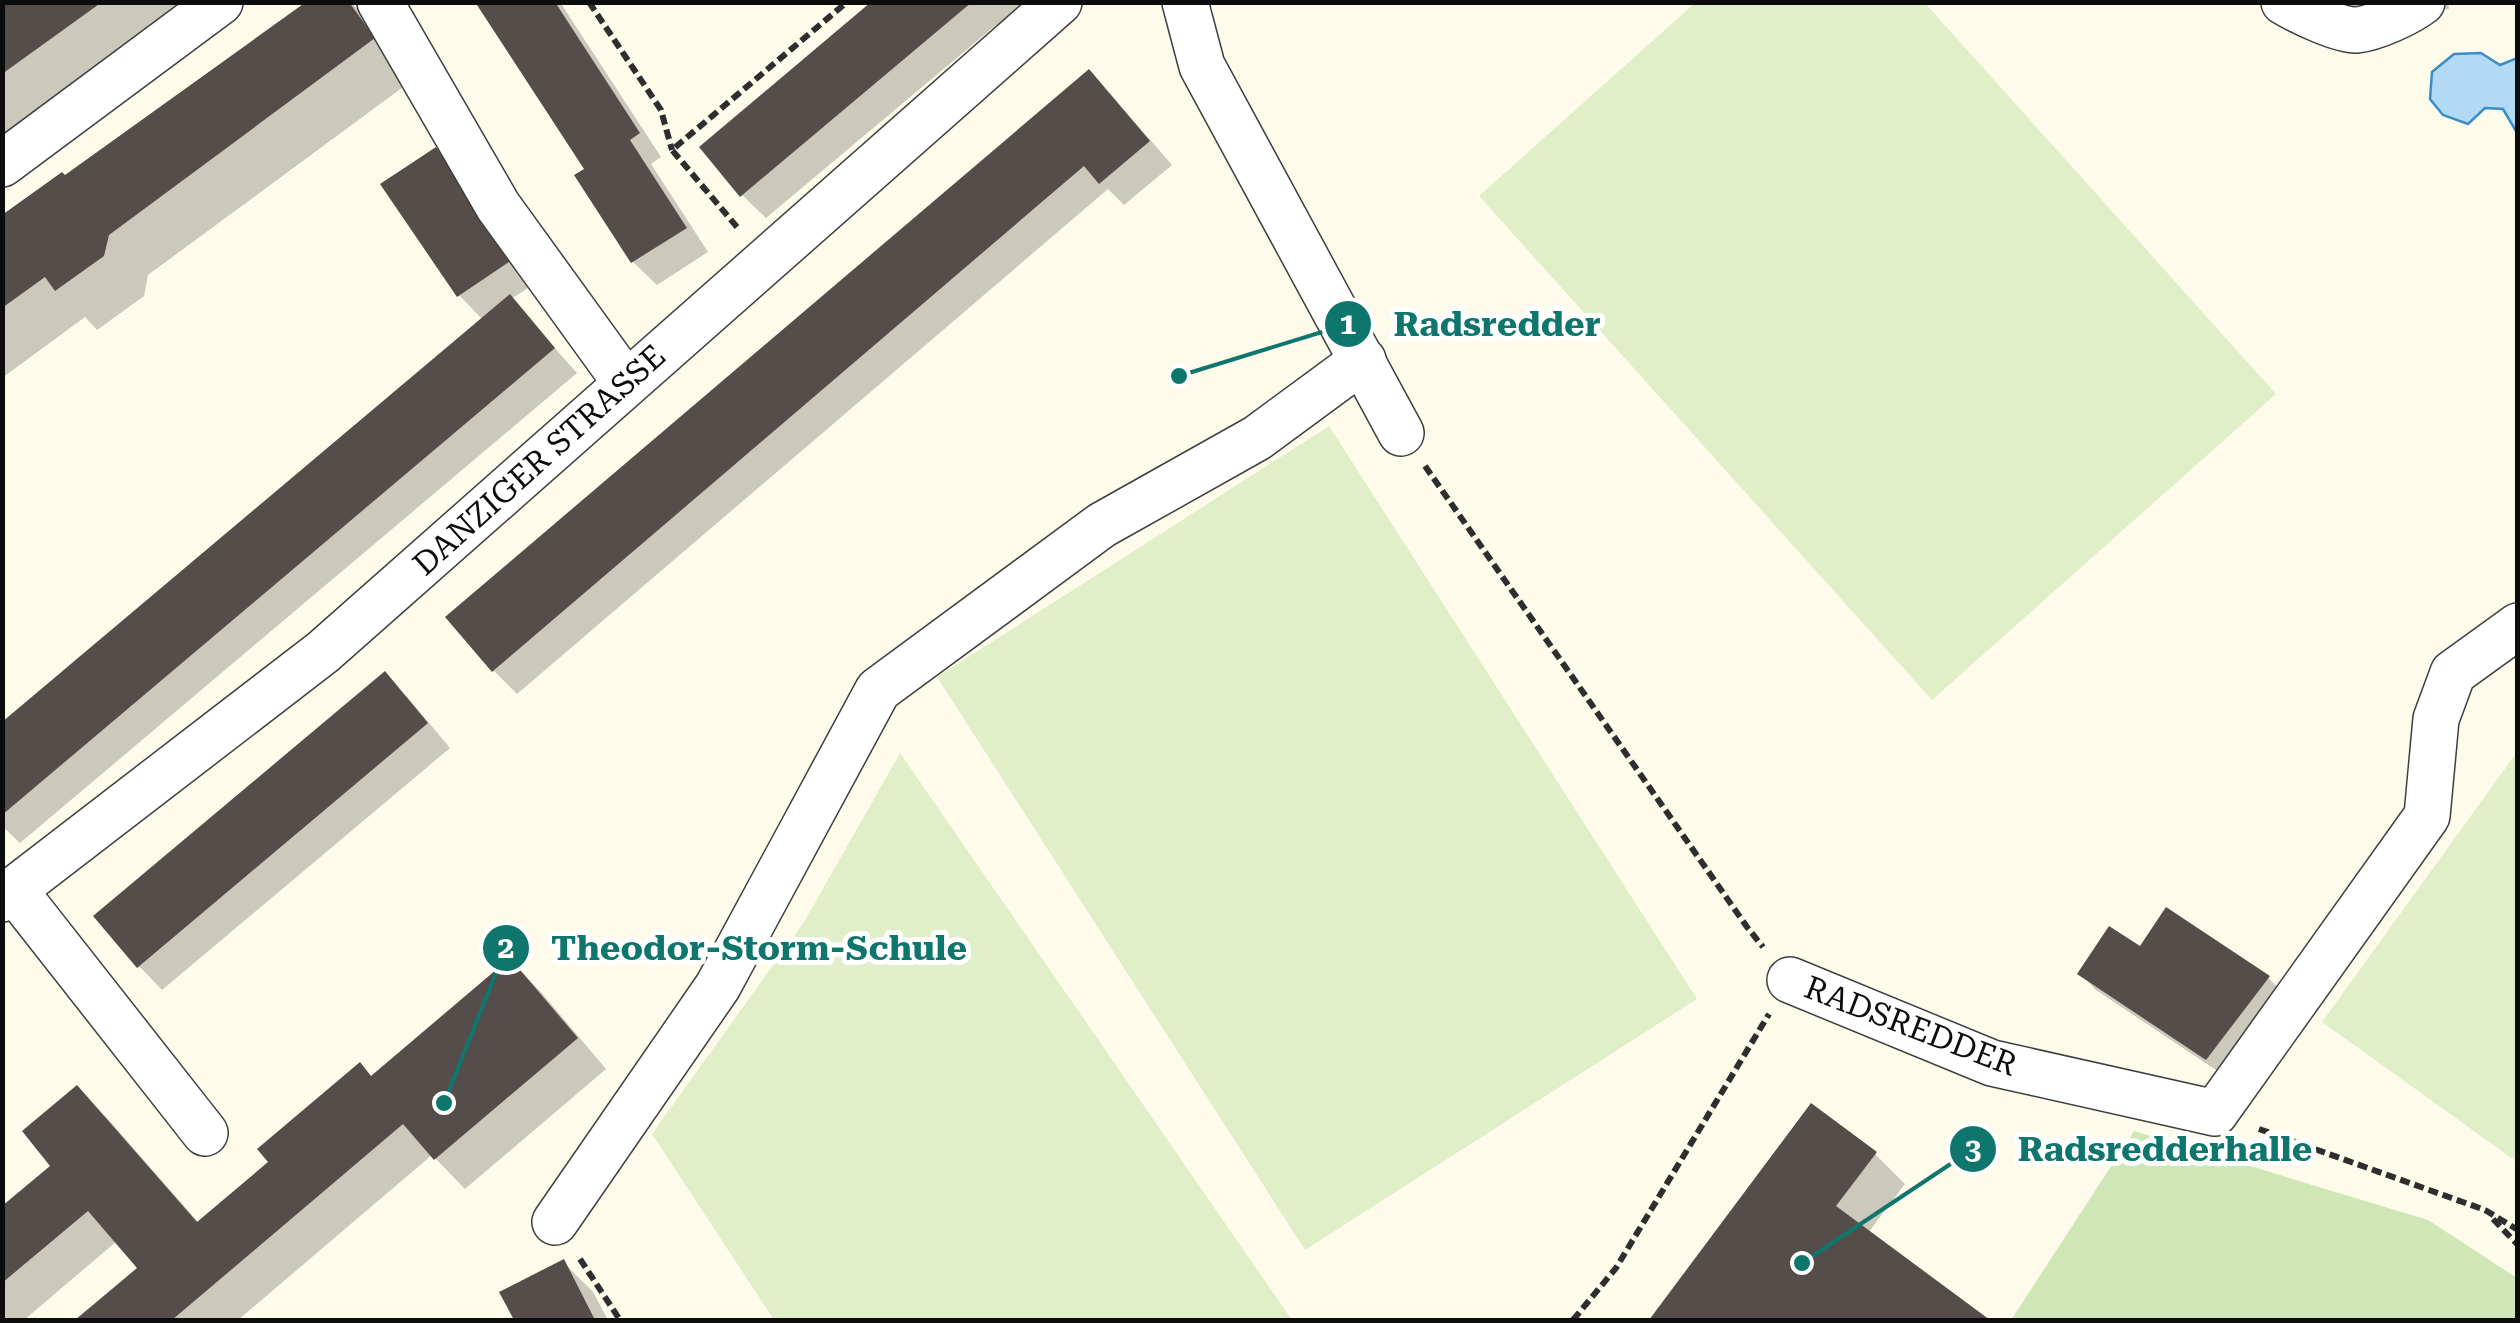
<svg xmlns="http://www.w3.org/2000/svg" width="2520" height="1323" viewBox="0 0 2520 1323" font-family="'Roboto Serif',serif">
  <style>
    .green { fill: #cfe7b7 }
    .pitch { fill: #e0efc8 }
    .water { fill: #b2daf4; stroke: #3b8dc8; stroke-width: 2.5 }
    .shadow { fill: #0003 }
    .building { fill: #544d49 }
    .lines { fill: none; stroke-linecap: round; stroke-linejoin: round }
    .minor-casing { stroke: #3f3f3f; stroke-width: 48 }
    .path { stroke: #2e2e2e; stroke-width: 6; stroke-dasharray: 10 5; stroke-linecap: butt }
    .minor { stroke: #fff; stroke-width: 45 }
    .labels { text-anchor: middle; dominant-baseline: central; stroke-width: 10; stroke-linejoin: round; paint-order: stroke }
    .street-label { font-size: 32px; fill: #0c0c0c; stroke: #fff }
    .leader { fill: none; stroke: #0f766e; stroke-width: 4 }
    .callout-dot { fill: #0f766e; stroke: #fff; stroke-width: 4 }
    .mark-label { font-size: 30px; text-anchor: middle; font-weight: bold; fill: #fff }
    .callout-label { font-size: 35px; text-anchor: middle; font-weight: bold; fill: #0f766e; stroke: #fff; stroke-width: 10; stroke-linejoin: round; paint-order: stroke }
  </style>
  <rect width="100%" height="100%" fill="#fefbeb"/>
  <!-- green -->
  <path class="green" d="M2134,1131L2428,1220L2517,1278V1320H2011Z"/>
  <!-- pitch -->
  <g class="pitch">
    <path d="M1695,3H1925L2276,394L1932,700L1479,196Z"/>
    <path d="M1329,426L1697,999L1305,1250L937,677Z"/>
    <path d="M2517,752V1162L2322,1022Z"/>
    <path d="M900,753L1292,1320H774L652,1134L804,922Z"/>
  </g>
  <!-- water -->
  <path class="water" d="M2481,53L2500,65L2517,58V133L2503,109L2485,108L2468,124L2443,115L2430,99L2432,72L2454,54Z"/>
  <!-- shadow -->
  <g class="shadow">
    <path d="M2,2H197L2,142Z"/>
    <path d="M310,2H351L374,26L414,79L148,275L144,296L97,330L85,317L2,378V218L65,178Z"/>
    <path d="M478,2H560L661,157L651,164L708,252L657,285L633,262L578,176L587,170Z"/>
    <path d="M875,2H1038L1003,32L996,25L766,218L742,195Z"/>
    <path d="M2321,2H2448L2449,9L2343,25Z"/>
    <path d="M1089,73L1112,96L1172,165L1124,205L1108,189L517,694L494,671Z"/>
    <path d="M436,150L459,173L534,284L511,299L577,373L20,843L2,826V725L483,320L459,295Z"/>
    <path d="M384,675L408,698L450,748L162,990L139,966L97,916Z"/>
    <path d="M2141,950L2268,978L2284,993L2222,1074L2096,990L2081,974Z"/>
    <path d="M510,961L540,991L606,1069L465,1189L432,1155L238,1320H79L140,1269L117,1241L24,1320H2V1209L53,1166L77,1088L107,1118L199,1223Z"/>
    <path d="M1811,1107L1875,1154L1905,1184L1868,1233L1986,1320H1652Z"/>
    <path d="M563,1262L593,1292L608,1320H517L503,1293Z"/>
  </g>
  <!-- building -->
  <g class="building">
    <path d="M2,2H102L2,74Z"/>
    <path d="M306,2H349L375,38L109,235L104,256L55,291L45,277L2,308V215L62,172L65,175Z"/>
    <path d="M475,2H555L640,133L630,140L687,228L631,263L574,175L584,169Z"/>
    <path d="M871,2H972L740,197L699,147Z"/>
    <path d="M1089,69L1150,141L1099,184L1084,166L492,672L445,617Z"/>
    <path d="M436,147L512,260L457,297L380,184Z"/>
    <path d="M510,294L555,348L2,815V722Z"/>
    <path d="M385,671L428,723L137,968L93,916Z"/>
    <path d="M2166,907L2270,976L2206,1060L2077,974L2109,926L2140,946Z"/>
    <path d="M510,958L578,1038L434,1160L403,1124L172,1320H75L137,1268L88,1211L2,1283V1206L50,1166L22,1131L77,1085L197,1222L268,1162L257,1149L360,1062L371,1076Z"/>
    <path d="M1811,1103L1877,1152L1836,1206L1990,1320H1649Z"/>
    <path d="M564,1259L595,1320H514L499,1292Z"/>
  </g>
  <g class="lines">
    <defs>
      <g id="minor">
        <path d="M380,2L498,206L626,383"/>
        <path d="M1185,2L1202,66L1401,433"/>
        <path d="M2284,2C2299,11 2340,31 2357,30C2375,28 2408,13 2422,2"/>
        <path d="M2,164L220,2"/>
        <path d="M14,890L205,1133"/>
        <path d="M2,899L323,652L1059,2"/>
        <path d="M1790,980L1992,1063L2215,1113L2427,816L2436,719L2453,673L2518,626"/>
        <path d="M555,1222L718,986L878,690L1102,525L1257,438L1363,360"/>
      </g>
    </defs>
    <!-- minor casing -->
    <use href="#minor" class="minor-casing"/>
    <!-- path -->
    <g class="path">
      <path d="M589,2L661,110L672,150"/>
      <path d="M737,227L672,150L847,2"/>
      <path d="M1425,466L1747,927L1763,947"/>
      <path d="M2259,1129L2485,1210L2518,1230"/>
      <path d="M2493,1219L2518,1245"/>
      <path d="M580,1259L620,1320"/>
      <path d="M1573,1320L1616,1268L1769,1014"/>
    </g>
    <!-- minor -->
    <use href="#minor" class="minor"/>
  </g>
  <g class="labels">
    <!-- street labels -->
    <g class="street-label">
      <text transform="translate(539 460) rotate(-42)">DANZIGER STRASSE</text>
      <text transform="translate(1911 1026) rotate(21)">RADSREDDER</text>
    </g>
  </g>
  <!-- callouts -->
  <path class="leader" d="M1179 376L1348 324M444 1103L506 948M1802 1263L1973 1149"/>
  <g class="callout-dot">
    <circle cx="1179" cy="376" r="10"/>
    <circle cx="444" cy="1103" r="10"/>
    <circle cx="1802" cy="1263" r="10"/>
    <circle cx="1348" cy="324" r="25"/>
    <circle cx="506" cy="948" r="25"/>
    <circle cx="1973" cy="1149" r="25"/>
  </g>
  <g class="mark-label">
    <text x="1348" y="334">1</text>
    <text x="506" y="958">2</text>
    <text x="1973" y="1159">3</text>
  </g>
  <g class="callout-label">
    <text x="1497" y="336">Radsredder</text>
    <text x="759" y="960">Theodor-Storm-Schule</text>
    <text x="2165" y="1161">Radsredderhalle</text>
  </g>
  <!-- border -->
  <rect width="2520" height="1323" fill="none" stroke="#0c0c0c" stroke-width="10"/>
</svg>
